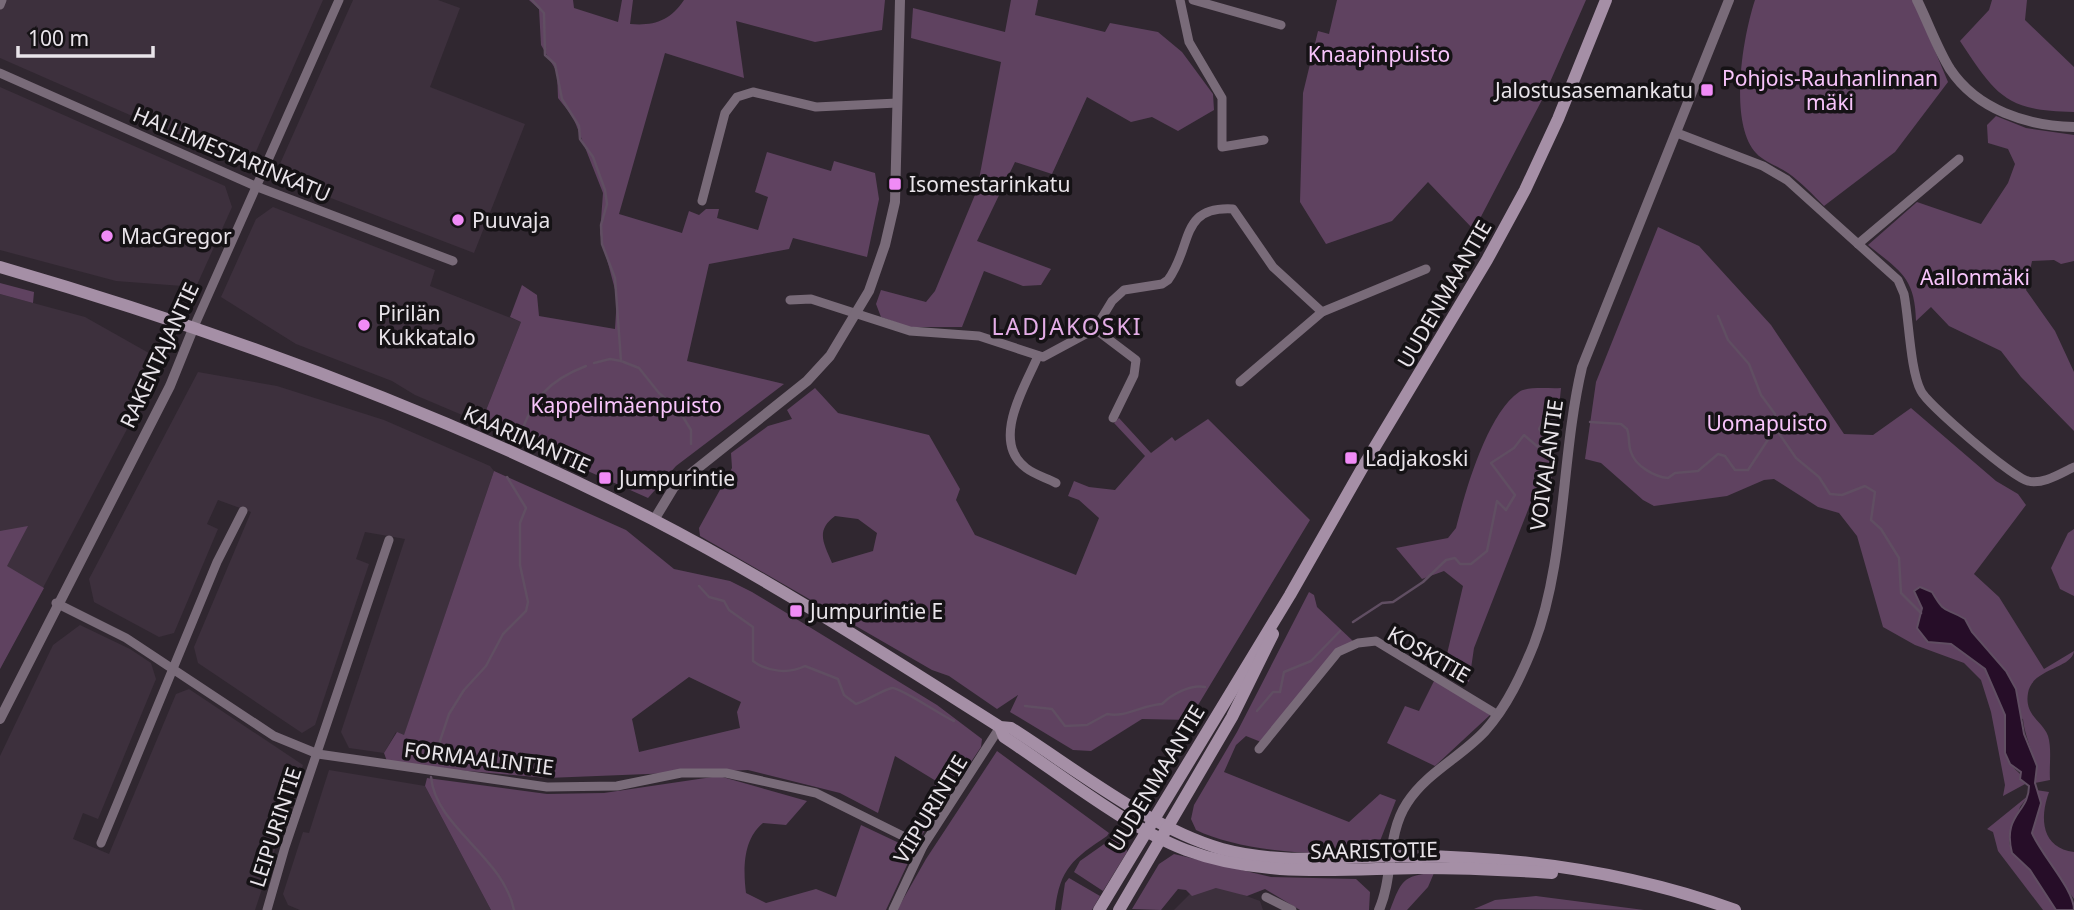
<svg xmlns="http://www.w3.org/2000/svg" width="2074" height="910" viewBox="0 0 2074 910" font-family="'Noto Sans',sans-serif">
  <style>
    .built { fill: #3d303d }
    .green { fill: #5f4260; fill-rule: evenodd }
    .water { fill: #260d28; stroke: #604e62; stroke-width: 2 }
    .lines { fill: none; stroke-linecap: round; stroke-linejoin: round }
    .stream { stroke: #604e62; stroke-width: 2.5 }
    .minor { stroke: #796b79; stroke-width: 9 }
    .tertiary { stroke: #796b79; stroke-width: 10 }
    .secondary { stroke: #a58fa6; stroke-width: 12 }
    .poi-dot { fill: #f08bf6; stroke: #151215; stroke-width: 2.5 }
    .labels { text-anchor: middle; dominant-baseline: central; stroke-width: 7; stroke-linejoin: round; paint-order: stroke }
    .park-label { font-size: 21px; fill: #f8c4fb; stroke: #151215 }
    .poi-label { font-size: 21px; fill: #e9e4ea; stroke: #151215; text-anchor: start }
    .street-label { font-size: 21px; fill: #e9e4ea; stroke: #151215 }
    .neighbourhood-label { font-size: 23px; letter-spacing: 2px; fill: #e4ade7; stroke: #151215 }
  </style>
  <rect width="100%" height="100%" fill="#302730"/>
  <!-- built -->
  <g class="built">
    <path d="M0,0H323L254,156L237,162L0,58Z"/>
    <path d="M353,0H438L460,8L430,87L525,124L474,253L284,180L279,166Z"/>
    <path d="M0,87L225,186L232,207L196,287L116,281L0,250Z"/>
    <path d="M273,207L435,270L430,286L521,322L481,423L415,395L392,381L296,344L221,297L256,219Z"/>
    <path d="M0,294L85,317L163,361L0,669Z"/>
    <path d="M198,372L277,386L384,420L490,466L494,471L404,736L396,732L384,753L349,748L341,732L405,539L365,532L356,559L369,564L315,725L302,733L198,663L194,647L251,512L218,500L207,524L218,529L174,633L159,637L94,602L89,579Z"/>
    <path d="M80,625L130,649L151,663L156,679L98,819L83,813L73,839L109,854L176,694L189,689L303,765L255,910H0V756L53,645Z"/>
    <path d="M329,770L425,786L491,910H300L288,905L283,894L303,832L309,833Z"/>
    <path d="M1222,887L1260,901L1263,910H1174L1192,892Z"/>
  </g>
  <!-- green -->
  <g class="green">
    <path d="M529,0H573L574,8L618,22L622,0H633L630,24C654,26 670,21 684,0H885L882,30L815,42L736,21L744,78L665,53L619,214L682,233L689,211L699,215L706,209H719L717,218L758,230L768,197L755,192L767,152L831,171L834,161L875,173L879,199L867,257L793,238L789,249L709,264L687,361L784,384L676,466L648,498L481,423L521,322L510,317L522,285L537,295L539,316L615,329L617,297L600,233L603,193L573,117L558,98L557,72L541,45L539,9Z"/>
    <path d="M1011,0H1038L1035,15L1105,32L1110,23L1158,32L1182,52L1213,94L1214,110L1178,131L1152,117L1131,122L1087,97L1052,174L1015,162L977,241L1051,269L1041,285L1023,286L984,271L962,327H909L881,317L876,304L881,290L926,302L935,291L977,190L1001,62L911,38L913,8L1005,32Z"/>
    <path d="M1337,0H1586L1543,98L1474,230L1428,182L1392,221L1326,244L1300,202L1303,93L1318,31L1329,34Z"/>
    <path d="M1755,0H1914L1948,82L1895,152L1824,206C1813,195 1801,182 1788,173C1778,166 1764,162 1756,153C1728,122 1743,36 1755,0Z"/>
    <path d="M1992,0H2027L2025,20L2074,67V112C2005,111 1996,95 1960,41L1989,10Z"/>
    <path d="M1996,116L2026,128L2074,135V261L2061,264L2054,260L2032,261L2026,290L2055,331L2074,372V431L2021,377L2001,351L1949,326L1931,307L1916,321C1915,277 1900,271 1868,245L1917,202L1981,224L2008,183L2015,164L2008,149L1988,143L1987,125Z"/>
    <path d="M1658,227L1699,246L1771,325L1844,434L1873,435L1911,408L1996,481L2018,494L2026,505L1974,574L1999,597L2044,669L2074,651C2072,669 2032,668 2028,693C2024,716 2043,721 2048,736C2052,749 2049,766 2050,780L2035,783C2041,766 2024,738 2023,719L2005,715C2007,730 2000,746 2009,761C2013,769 2022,774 2027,783L2003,796L2005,785L1991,712L1981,680L1964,663L1915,645L1883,627L1857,536L1839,513L1818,507L1774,479L1764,480L1727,496L1654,506L1643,500L1601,463L1585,459L1596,382Z"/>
    <path d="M0,283L34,292L33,303L0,294Z"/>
    <path d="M815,388L838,413L929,435L960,489L956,500L975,535L1076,575L1099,518L1079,500L1068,496L1074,481L1089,487L1115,490L1145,456L1114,423L1119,418L1151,453L1172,437L1175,441L1208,419L1310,520L1189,720L1142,719L1091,751L1073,750L1010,712L1018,695L997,709L949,676L932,670L700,536L699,528L732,468L731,453L768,426L792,419L787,410ZM835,516L858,519L877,533L873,551L832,563C824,543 815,531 835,516Z"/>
    <path d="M1561,388L1551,487L1544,483L1535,492L1474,648L1469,682L1441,667L1447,654L1463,586L1444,571L1422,579L1396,548L1448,538L1456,528C1465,492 1487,414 1519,392C1528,386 1550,389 1561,388Z"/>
    <path d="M494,471L626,530L674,569L730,581L752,592L937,705L982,739L981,747L922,835L936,781L895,756L878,813L840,793L748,770L547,778L388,764L384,753L397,732L404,735ZM689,677L741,702L737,712L740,728L639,752L632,719Z"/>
    <path d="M28,526L7,566L44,588L0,669V531Z"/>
    <path d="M2074,529V596L2060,589L2051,568L2068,533Z"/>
    <path d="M1309,592L1314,595L1317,607L1354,642L1335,651L1261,742L1246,736L1236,745L1224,772L1349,822L1380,794L1396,800L1380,841L1372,849C1325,859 1240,851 1196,830L1191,819L1194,805L1237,732Z"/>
    <path d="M1435,679L1490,715L1435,766L1387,743L1405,706L1419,711Z"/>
    <path d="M997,751L1109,833L1107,836C1073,859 1060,868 1055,910H897L926,859Z"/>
    <path d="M719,776L807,801L786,825L763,823C743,839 743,869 746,893L766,903L816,889L836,897L861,825L914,850L886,910H491L425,786L427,778L547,794L604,793Z"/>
    <path d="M2036,790L2049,792C2039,819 2042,848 2074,852V899L2049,864L2032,833L2041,803Z"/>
    <path d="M2029,795L2020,807L2009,842L2012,853L2030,870L2056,910H2043L1998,851L1993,832L1987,829Z"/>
    <path d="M1124,830L1127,852L1103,891L1074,872L1080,861Z"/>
    <path d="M1174,854L1271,877L1356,879L1370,892L1369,910H1300L1265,889L1247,896L1216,888L1192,896L1186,890L1178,889L1161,910L1132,909L1159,864Z"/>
    <path d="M1434,873L1428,887L1407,910H1390C1401,882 1402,875 1434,873Z"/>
    <path d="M1069,878L1100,896L1092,910H1061L1065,883Z"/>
    <path d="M1536,896L1644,910L1474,909L1495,900Z"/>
  </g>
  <!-- water -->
  <path class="water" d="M1920,587L1932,592C1946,616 1944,606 1965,619L1972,632L2006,671L2016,689L2024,734L2037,766L2035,783L2041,803L2032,833C2041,855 2074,889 2074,910H2056L2030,870L2012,853C2002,814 2029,813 2029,786L2020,779L2021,772L2010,764L2005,753V715L1985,669L1951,644L1928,642L1917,628L1922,608L1914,591Z"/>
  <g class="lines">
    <!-- stream -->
    <g class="stream">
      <path d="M532,0L544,13L545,55L555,64L562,99L579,126L580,139L593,157L605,190L607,204L601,225L602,244L615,278L621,361L639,368L659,393L680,412L691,430V444"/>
      <path d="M1718,316L1728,340L1749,364L1761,395L1775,414L1773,431"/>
      <path d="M594,363L610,359L621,361"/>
      <path d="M1590,422L1621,424L1627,429C1630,437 1628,445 1631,452C1635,466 1655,477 1668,478L1675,473L1698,471L1718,454L1725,456L1735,470H1748L1773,432H1778L1796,458L1819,477L1830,494L1842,495L1865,486L1875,492L1871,520L1881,529L1899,558L1901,593L1921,613"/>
      <path d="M520,437C531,400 549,380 586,366"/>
      <path d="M699,586L709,597L724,601L729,610L753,627V661C767,672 789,674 805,666L838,679L844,695L856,704C869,700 880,691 892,688C900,687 942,716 954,721"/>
      <path d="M1353,622L1382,603L1393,602L1423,582L1446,560L1455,558L1460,564H1471L1487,551L1497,501L1506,510L1515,495L1491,463L1514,448L1524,435L1538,447L1546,438L1539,429L1548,412L1563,416"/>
      <path d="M1025,706L1052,709L1065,726L1087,725L1107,714C1125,718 1142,705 1162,704C1172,694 1191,684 1205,687"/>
      <path d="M1257,711L1273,692H1280L1284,672L1311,661L1340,631"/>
      <path d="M434,759L449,714L464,690L486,666L503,634L526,611L528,602L520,565V523L526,508L507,477"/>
      <path d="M431,777C436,828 503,856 514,910"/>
    </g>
    <!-- minor -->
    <g class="minor">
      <path d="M1180,0L1189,42L1222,98V147L1264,140"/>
      <path d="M1193,0L1281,25"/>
      <path d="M0,5L2,0"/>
      <path d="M0,73L255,186L453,261"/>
      <path d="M1677,133L1763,166L1787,180L1898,280L1904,294C1909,319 1910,370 1921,391C1928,405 2013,478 2028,481C2043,485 2061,473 2074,467"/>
      <path d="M702,201L725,113L737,97L753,92L816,107L897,103"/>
      <path d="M1858,244L1959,159"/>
      <path d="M790,300L811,299L910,331L979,336L1043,357L1095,329L1112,301L1124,290L1162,284L1168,280C1193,246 1179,206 1233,209L1273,267L1322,312"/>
      <path d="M193,329L339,0"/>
      <path d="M1095,329L1136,360L1134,375L1113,418"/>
      <path d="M1038,356C1025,387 990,441 1026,468C1035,475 1047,478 1056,483"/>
      <path d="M1240,382L1322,312L1426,269"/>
      <path d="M56,603L126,638L274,736L318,754L547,787L617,786L681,773H726L816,793L923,846"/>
      <path d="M1259,749L1338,652L1358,643L1376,641L1498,715"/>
      <path d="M101,843L217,562L243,511"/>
      <path d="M1266,897L1292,910"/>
      <path d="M267,910L285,847L389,540"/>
      <path d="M893,910L923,846L1000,727"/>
    </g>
    <!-- tertiary -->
    <g class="tertiary">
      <path d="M1917,0C1928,22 1937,48 1950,69C1977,110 2028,126 2074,127"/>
      <path d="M654,520L674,487L807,381L830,356L869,291L885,245L895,202L900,0"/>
      <path d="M0,719L170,386L193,329"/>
      <path d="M1379,910C1394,876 1386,835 1407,803C1426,773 1461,757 1485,731C1507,707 1522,674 1534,644C1566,561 1561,455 1582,367L1729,0"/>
    </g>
    <!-- secondary -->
    <g class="secondary">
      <path d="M0,267C224,332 444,413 652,519C772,581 886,655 1000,727L1011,728C1074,768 1151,829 1222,849C1285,866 1349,856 1412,856C1521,857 1633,873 1735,910"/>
      <path d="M1000,727L1004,737C1059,773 1126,827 1186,850C1261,878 1340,869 1418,868C1463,868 1508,870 1552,873"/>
      <path d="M1099,910L1290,595L1364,465L1487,260L1525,190L1558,119L1606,0"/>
      <path d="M1119,910L1232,717L1273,634"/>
    </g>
  </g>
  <!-- markers -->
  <g class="poi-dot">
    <rect x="1700" y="83" width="14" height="14" rx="3.5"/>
    <rect x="888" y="177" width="14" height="14" rx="3.5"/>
    <circle cx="458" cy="220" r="7"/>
    <circle cx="107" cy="236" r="7"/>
    <circle cx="364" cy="325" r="7"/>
    <rect x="1344" y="451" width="14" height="14" rx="3.5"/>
    <rect x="598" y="471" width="14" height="14" rx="3.5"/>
    <rect x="789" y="604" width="14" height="14" rx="3.5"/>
  </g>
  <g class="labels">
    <!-- park labels -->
    <g class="park-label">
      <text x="1379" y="54">Knaapinpuisto</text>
      <text x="1830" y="78">Pohjois-Rauhanlinnan<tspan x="1830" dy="24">mäki</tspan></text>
      <text x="1975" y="277">Aallonmäki</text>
      <text x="626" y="405">Kappelimäenpuisto</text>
      <text x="1767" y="423">Uomapuisto</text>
    </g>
    <!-- poi labels -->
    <g class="poi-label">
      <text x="1693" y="90" text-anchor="end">Jalostusasemankatu</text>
      <text x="909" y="184">Isomestarinkatu</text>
      <text x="472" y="220">Puuvaja</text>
      <text x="121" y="236">MacGregor</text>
      <text x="378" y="313">Pirilän<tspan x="378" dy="24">Kukkatalo</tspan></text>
      <text x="1365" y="458">Ladjakoski</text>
      <text x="619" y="478">Jumpurintie</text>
      <text x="810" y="611">Jumpurintie E</text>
    </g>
    <!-- street labels -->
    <g class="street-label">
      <text transform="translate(232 154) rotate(23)">HALLIMESTARINKATU</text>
      <text transform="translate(1444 294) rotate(-60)">UUDENMAANTIE</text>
      <text transform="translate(159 355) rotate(-65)">RAKENTAJANTIE</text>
      <text transform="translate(527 439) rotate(24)">KAARINANTIE</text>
      <text transform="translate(1546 465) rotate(-82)">VOIVALANTIE</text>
      <text transform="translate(1429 654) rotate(30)">KOSKITIE</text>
      <text transform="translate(479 758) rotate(7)">FORMAALINTIE</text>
      <text transform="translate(1156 778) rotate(-59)">UUDENMAANTIE</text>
      <text transform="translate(930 809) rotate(-59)">VIIPURINTIE</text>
      <text transform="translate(275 827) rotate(-72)">LEIPURINTIE</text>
      <text transform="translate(1374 850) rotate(-1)">SAARISTOTIE</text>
    </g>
    <!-- neighbourhood labels -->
    <g class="neighbourhood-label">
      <text x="1067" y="326">LADJAKOSKI</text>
    </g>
  </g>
  <!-- scale -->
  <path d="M18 46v10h135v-10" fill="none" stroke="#e9e4ea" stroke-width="3.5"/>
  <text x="28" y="46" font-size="21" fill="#e9e4ea" stroke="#151215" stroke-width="5" paint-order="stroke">100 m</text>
</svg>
